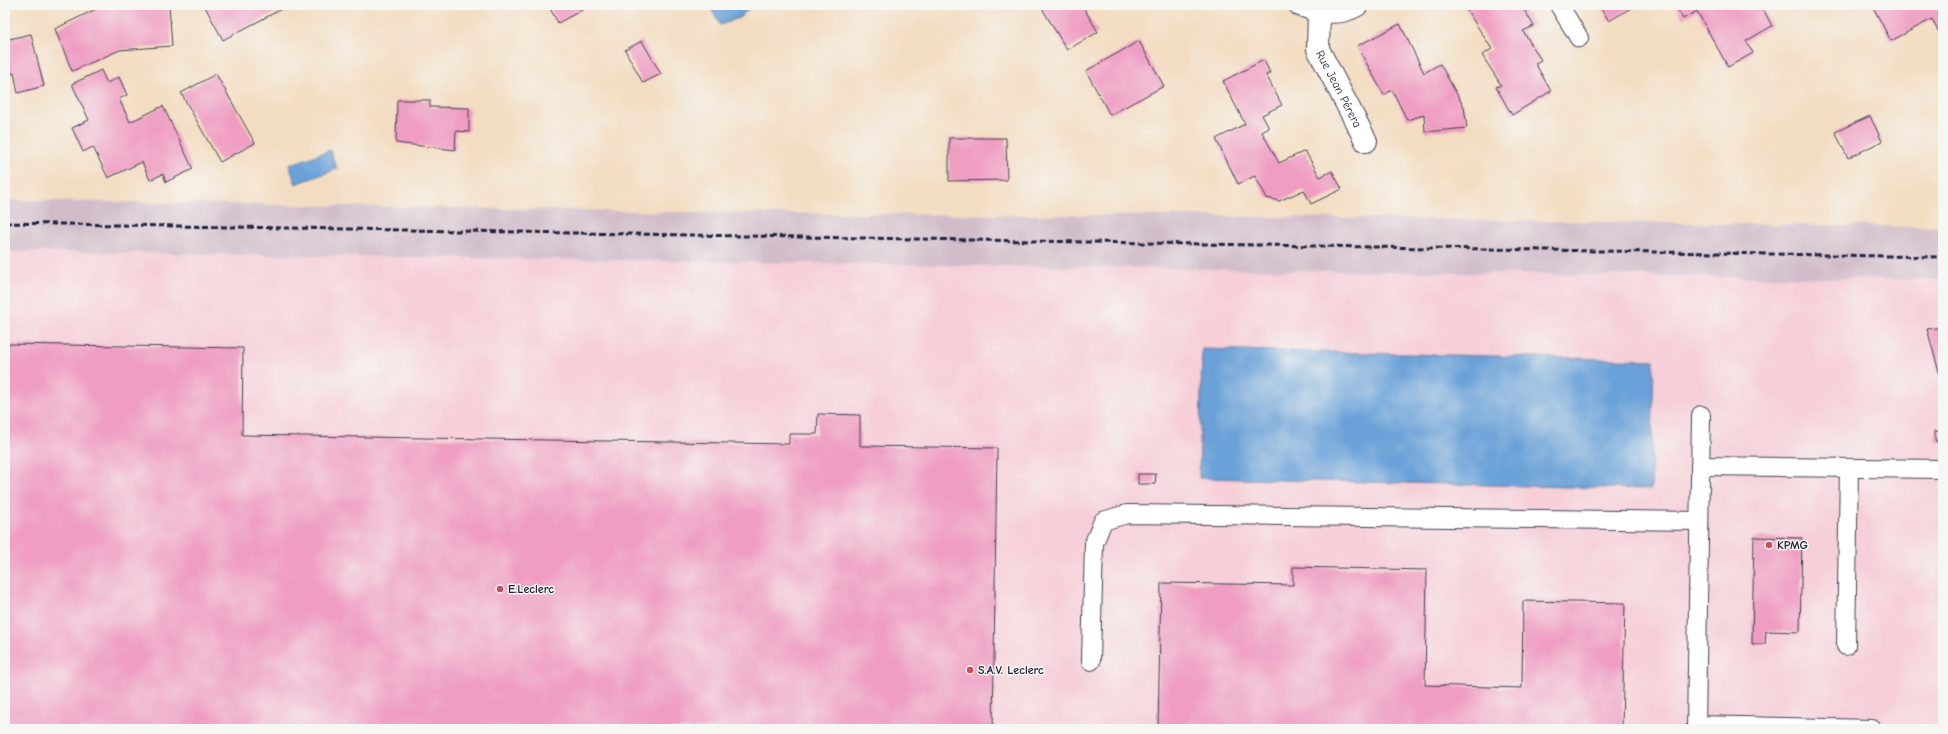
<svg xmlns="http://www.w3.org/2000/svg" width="1948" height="734" viewBox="0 0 1948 734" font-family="'Comic Neue',sans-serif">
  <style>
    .built { fill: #f6cfd8 }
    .industrial { fill: #d1bdca }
    .water { fill: #6aa1d8; stroke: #46628a }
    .building { fill: #ef9ec2 }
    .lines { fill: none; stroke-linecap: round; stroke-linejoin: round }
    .lane-casing { stroke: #413e4f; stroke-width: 20 }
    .street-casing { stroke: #413e4f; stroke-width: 24 }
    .lane { stroke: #fff; stroke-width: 18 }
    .street { stroke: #fff; stroke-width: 22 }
    .rail { stroke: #22223b; stroke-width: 3; stroke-dasharray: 6 3; stroke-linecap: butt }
    .poi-dot { fill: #d1495b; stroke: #f6f6f2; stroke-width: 1.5 }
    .labels { text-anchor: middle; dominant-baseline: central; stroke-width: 3; stroke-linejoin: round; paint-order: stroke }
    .street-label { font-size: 12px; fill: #22223b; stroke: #f6f6f2 }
    .poi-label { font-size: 12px; font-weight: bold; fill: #22223b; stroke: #f6f6f2; text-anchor: start }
  </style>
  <rect width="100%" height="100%" fill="#f6f6f2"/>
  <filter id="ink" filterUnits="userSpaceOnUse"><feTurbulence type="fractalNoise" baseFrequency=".025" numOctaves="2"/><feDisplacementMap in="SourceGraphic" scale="8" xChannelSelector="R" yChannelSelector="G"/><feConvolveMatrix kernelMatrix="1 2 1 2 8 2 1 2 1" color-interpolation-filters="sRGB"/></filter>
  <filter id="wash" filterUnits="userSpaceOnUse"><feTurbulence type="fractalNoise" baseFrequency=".012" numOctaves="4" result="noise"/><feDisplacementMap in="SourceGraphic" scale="16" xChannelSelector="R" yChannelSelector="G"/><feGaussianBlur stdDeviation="0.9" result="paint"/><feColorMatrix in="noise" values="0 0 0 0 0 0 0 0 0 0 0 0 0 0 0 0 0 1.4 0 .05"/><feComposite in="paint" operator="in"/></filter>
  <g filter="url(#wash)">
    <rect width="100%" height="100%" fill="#f3ddc2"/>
    <!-- built -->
    <path class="built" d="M5,251L1943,280V729H5Z"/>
    <!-- industrial -->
    <path class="industrial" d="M5,200L729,213L1204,216L1943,227V280L5,251Z"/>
    <!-- water -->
    <g class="water">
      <path d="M718,5H751L752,6L739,18L720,25L712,10Z"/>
      <path d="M330,150L337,169L296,184L289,165Z"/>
      <path d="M1202,349L1654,360L1651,489L1199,478Z"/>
    </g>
    <g id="blocks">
      <!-- building -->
      <g class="building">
        <path d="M104,5H169L172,46L120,50L72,71L55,29Z"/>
        <path d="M204,5H289L223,40Z"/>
        <path d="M548,5H591L558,23Z"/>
        <path d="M1040,5H1082L1098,32L1067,50Z"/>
        <path d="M1466,5H1521L1534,26L1523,31L1541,60L1535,63L1551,91L1512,115L1496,87L1501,85L1482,55L1492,49L1464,6Z"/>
        <path d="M1599,5H1636L1609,21Z"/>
        <path d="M1675,5H1761L1772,26L1746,41L1753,53L1728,67L1697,11L1683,19Z"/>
        <path d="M1872,5H1943V29L1938,31L1932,19L1891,41Z"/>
        <path d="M1400,24L1424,73L1440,64L1464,107L1467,128L1425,132L1424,115L1407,120L1392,90L1384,95L1357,46Z"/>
        <path d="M31,34L44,86L18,93L14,73L5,75V40Z"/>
        <path d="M642,41L661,74L643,83L625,50Z"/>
        <path d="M1139,41L1164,86L1110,115L1086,71Z"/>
        <path d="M1264,60L1270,73L1266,75L1282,105L1262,115L1269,128L1262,132L1279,163L1305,151L1320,177L1332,171L1342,189L1311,204L1304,190L1279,201L1267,198L1255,176L1238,184L1216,139L1245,124L1223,81Z"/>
        <path d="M101,70L107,83L119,77L127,95L119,99L130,122L163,106L193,169L166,182L163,174L150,180L142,162L108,178L93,147L83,152L72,128L89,120L72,84Z"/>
        <path d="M216,74L255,143L220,162L181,93Z"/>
        <path d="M397,100H430V107L469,108V132L456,131L455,150L396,143Z"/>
        <path d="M1870,116L1882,141L1848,158L1835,132Z"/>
        <path d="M949,138H1006L1007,180L949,181Z"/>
        <path d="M1943,327V386L1927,329Z"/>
        <path d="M5,344L243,348L242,435L789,444V434H817L818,414L860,415V446L997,448L993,729H5Z"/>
        <path d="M1935,431L1943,432V442L1935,441Z"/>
        <path d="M1138,474H1156L1155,484H1138Z"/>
        <path d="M1754,537L1802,538L1800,632L1766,631L1765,644H1752Z"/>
        <path d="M1293,567L1427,570L1425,685L1522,688L1523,601L1625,603L1622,729H1158L1161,583L1293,585Z"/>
      </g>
    </g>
  </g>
  <g filter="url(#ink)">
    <use href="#blocks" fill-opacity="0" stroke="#413e4f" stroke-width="1"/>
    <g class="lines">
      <defs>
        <g id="lane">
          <path d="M1559,5L1579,38"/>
          <path d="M1700,466L1943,469"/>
          <path d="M1846,646L1849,468"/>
          <path d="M1091,661L1094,543L1103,521L1127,514L1699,521"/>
          <path d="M1697,725L1872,729"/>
          <path d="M1696,729L1701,415"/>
        </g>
        <g id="street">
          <path d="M1300,5C1319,12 1339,16 1357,5"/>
          <path id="s1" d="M1319,12L1318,49L1366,141"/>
        </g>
      </defs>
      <!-- lane casing -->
      <use href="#lane" class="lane-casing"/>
      <!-- street casing -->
      <use href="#street" class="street-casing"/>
      <!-- lane -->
      <use href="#lane" class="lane"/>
      <!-- street -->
      <use href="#street" class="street"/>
      <!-- rail -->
      <path class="rail" d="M5,223L1943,257"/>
    </g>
  </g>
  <!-- markers -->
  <g class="poi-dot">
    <circle cx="1769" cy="545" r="4"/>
    <circle cx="500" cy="589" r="4"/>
    <circle cx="970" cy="670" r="4"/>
  </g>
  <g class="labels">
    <!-- street labels -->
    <g class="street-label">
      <text stroke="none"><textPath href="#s1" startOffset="82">Rue Jean Pérera</textPath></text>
    </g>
    <!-- poi labels -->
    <g class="poi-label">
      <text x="1777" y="545">KPMG</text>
      <text x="508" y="589">E.Leclerc</text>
      <text x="978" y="670">S.A.V. Leclerc</text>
    </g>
  </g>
  <!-- margin -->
  <rect width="1948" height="734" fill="none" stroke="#f6f6f2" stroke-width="20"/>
</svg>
